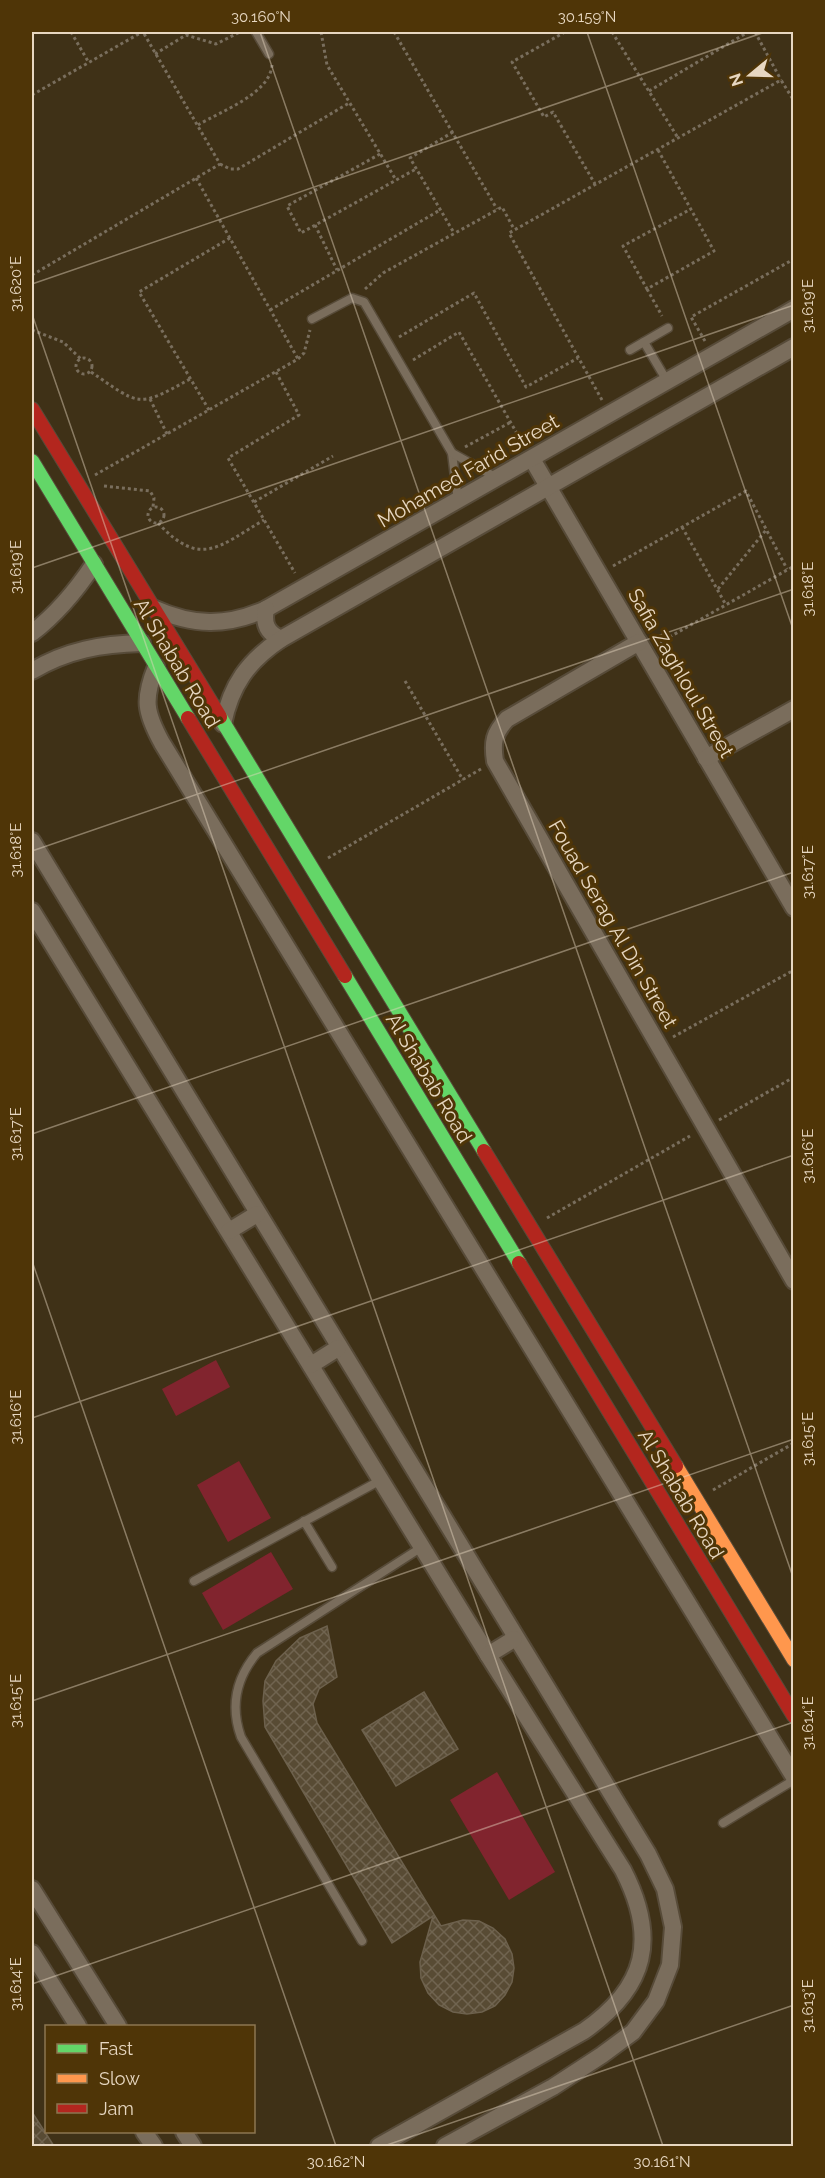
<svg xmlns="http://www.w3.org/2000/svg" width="825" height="2178" viewBox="0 0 825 2178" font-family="Raleway,sans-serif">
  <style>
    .garden { fill: #81242e }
    .building { fill: url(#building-cross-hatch); stroke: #6d614d; stroke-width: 1.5 }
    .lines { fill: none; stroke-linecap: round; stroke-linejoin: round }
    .lane-casing { stroke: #574b39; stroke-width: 11 }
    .street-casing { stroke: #574b39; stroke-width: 20 }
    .fast-casing { stroke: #574b39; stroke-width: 16 }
    .slow-casing { stroke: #574b39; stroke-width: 16 }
    .jam-casing { stroke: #574b39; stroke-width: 16 }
    .path { stroke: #796e5d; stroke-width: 3; stroke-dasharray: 3 3; stroke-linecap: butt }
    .lane { stroke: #7a6d5c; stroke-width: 8 }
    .street { stroke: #7a6d5c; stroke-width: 16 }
    .fast { stroke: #63d668; stroke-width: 14 }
    .slow { stroke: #ff974d; stroke-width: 14 }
    .jam { stroke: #b3261e; stroke-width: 14 }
    .ticks { fill: none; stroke: #e7d7c1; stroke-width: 1.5; stroke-opacity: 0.45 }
    .labels { text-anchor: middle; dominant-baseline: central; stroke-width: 6; stroke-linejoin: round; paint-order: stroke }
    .street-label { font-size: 20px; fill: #e7d7c1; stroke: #4f3507 }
    .neatline { fill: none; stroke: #e7d7c1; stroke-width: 2 }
    .ticks-label { font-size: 15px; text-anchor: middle; fill: #e7d7c1 }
  </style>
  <defs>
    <pattern id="building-cross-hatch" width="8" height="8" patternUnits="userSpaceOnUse" patternTransform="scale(1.5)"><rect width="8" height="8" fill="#584b34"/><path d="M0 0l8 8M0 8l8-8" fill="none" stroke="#706450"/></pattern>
  </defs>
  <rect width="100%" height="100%" fill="#3f3117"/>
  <!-- garden -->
  <g class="garden">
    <path d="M216,1360L230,1387L176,1416L162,1389Z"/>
    <path d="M239,1461L271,1518L228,1542L197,1485Z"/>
    <path d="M271,1552L293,1589L223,1630L202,1593Z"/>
    <path d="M497,1772L555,1872L509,1900L450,1800Z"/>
  </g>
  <!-- building -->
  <g class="building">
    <path d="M327,1626L337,1677L319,1689L313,1704L317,1723L441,1926L463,1920L479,1921L493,1928L505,1939L512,1954L514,1968L512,1982L505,1995L495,2006L482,2012L467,2014L453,2012L439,2005L428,1993L421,1978L420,1962L433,1916L392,1943L265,1727L263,1701L265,1681L276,1661L300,1638Z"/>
    <path d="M424,1692L458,1749L396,1786L362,1730Z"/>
    <path d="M32,2112L54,2146H32Z"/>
  </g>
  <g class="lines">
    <defs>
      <g id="lane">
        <path d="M256,32L269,54"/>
        <path d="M312,319L352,298L364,302L452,453L458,501"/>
        <path d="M644,342L667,381"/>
        <path d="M630,350L668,328"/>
        <path d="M452,453L497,478"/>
        <path d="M304,1521L332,1567"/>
        <path d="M194,1581L381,1480"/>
        <path d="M723,1823L794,1780"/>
        <path d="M362,1941L241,1737C230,1706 236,1678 257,1653L422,1547"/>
      </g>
      <g id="street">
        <path d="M532,459L794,908"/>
        <path d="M153,608C193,626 226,627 266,609L794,309"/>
        <path d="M266,609C263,624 267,633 281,639"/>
        <path d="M32,633C58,613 76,591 94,564"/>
        <path d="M639,642L507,719C494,733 492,742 495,761L794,1281"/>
        <path d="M156,667C143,699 145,712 162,743L794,1777"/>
        <path d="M32,671C67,650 102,644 142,643"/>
        <path d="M223,724C231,685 248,661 281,639L794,347"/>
        <path d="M706,758L794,709"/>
        <path d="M32,841L648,1854L665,1889L673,1927L670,1965L656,2001L633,2032L602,2055L553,2087L445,2146"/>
        <path d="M32,911L488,1655L623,1870C658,1938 647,1987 584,2031L379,2146"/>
        <path d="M229,1231L257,1214"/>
        <path d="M311,1365L338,1348"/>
        <path d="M488,1655L514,1639"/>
        <path d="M32,1889L118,2026"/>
        <path d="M32,1953L78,2026"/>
        <path d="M144,2132L154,2146"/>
        <path d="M184,2132L193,2146"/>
      </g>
      <g id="fast">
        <path d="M32,461L188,718"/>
        <path d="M220,717L484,1151"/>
        <path d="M345,976L519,1263"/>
      </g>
      <path id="slow" d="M676,1466L794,1660"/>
      <g id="jam">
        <path d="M32,409L220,717"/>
        <path d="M188,718L345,976"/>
        <path d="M484,1151L676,1466"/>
        <path d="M519,1263L794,1716"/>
      </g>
    </defs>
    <!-- lane casing -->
    <use href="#lane" class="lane-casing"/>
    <!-- street casing -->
    <use href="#street" class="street-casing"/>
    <!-- fast casing -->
    <use href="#fast" class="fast-casing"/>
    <!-- slow casing -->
    <use href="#slow" class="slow-casing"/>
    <!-- jam casing -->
    <use href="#jam" class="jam-casing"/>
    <!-- path -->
    <g class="path">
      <path d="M71,32L89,63"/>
      <path d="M321,32L327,65L396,180"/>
      <path d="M394,32L497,209"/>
      <path d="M565,32L512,62L544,117L553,112L595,184"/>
      <path d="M612,32L678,138"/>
      <path d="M755,32L781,80"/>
      <path d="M155,54L186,35L216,44L240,32"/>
      <path d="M649,91L748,32"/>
      <path d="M32,95L142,32"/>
      <path d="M198,125C221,111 270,94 272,65"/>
      <path d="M453,132L410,158L454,233"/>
      <path d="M658,150L714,251L647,289L623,246L691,209"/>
      <path d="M380,154L287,206L301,233L416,169"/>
      <path d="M220,164L230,169H238L349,103"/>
      <path d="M196,178L298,359"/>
      <path d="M315,225L337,270"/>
      <path d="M32,275L220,164L143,32"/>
      <path d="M365,289L383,273L502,207L514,229"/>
      <path d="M647,289L662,316"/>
      <path d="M270,310L440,210"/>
      <path d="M32,330L63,342L81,359"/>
      <path d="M399,337L474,293L526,387L578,358"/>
      <path d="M705,341L691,317L794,259"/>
      <circle cx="84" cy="366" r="8"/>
      <path d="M413,360L459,332L523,444"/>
      <path d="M91,372C140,405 136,409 190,379"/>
      <path d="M276,372L299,415L228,458L295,573"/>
      <path d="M150,399L167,434"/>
      <path d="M602,400L509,233L781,80L794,101"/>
      <path d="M209,410L139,292L230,238"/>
      <path d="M465,447L511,422"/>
      <path d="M95,475L298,359L304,353L310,330"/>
      <path d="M104,486L150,491L154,498L153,507"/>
      <path d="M254,502L333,456"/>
      <circle cx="156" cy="515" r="8"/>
      <path d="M158,523C201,569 219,546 264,520"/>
      <path d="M682,527L726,605"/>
      <path d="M613,566L746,491L787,569"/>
      <path d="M718,589L766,530"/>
      <path d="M659,643L794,566"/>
      <path d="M405,681L463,780"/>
      <path d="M328,858L481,769"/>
      <path d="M673,1037L794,970"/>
      <path d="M719,1120L794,1077"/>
      <path d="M547,1218L690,1136"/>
      <path d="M713,1490L794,1443"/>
    </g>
    <!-- lane -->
    <use href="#lane" class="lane"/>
    <!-- street -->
    <use href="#street" class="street"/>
    <!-- fast -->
    <use href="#fast" class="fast"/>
    <!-- slow -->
    <use href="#slow" class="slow"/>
    <!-- jam -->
    <use href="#jam" class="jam"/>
  </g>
  <!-- ticks -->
  <path class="ticks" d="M260,32L794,1580M587,32L794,632M32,284L765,32M32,314L663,2146M32,568L794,305M32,851L794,589M32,1134L794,872M32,1261L336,2146M32,1418L794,1155M32,1701L794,1439M32,1984L794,1722M384,2146L794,2005"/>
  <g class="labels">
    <!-- street labels -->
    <g class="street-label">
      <text transform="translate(468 471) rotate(-30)">Mohamed Farid Street</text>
      <text transform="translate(177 663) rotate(59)">Al Shabab Road</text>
      <text transform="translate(681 673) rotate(60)">Safia Zaghloul Street</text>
      <text transform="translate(613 924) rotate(60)">Fouad Serag Al Din Street</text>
      <text transform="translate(429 1078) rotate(59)">Al Shabab Road</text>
      <text transform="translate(681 1494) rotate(59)">Al Shabab Road</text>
    </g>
  </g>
  <!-- border -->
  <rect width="825" height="2178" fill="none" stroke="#4f3507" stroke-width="66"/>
  <!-- legend -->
  <rect x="45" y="2025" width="210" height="108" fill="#4f3507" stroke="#8c7651" stroke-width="1.5"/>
  <rect x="57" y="2044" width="30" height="9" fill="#63d668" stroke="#8c7651" stroke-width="1.5"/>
  <text x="99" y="2055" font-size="18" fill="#e7d7c1">Fast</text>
  <rect x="57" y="2074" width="30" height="9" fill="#ff974d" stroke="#8c7651" stroke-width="1.5"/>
  <text x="99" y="2085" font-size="18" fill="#e7d7c1">Slow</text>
  <rect x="57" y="2104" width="30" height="9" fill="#b3261e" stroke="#8c7651" stroke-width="1.5"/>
  <text x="99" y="2115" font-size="18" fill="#e7d7c1">Jam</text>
  <!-- north arrow -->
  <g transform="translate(750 75) rotate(251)" stroke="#4f3507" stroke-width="4.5" paint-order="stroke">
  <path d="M0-4.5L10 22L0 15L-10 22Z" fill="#e7d7c1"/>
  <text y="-9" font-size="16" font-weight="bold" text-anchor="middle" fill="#e7d7c1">N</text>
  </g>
  <rect x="33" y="33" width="759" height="2112" class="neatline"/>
  <g class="ticks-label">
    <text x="261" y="22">30.160°N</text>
    <text x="587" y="22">30.159°N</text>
    <text transform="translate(16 284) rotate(-90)" y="5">31.620°E</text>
    <text transform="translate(808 306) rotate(-90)" y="5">31.619°E</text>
    <text transform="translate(16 567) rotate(-90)" y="5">31.619°E</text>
    <text transform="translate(808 589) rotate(-90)" y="5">31.618°E</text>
    <text transform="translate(16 850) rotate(-90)" y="5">31.618°E</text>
    <text transform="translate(808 872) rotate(-90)" y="5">31.617°E</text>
    <text transform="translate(16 1134) rotate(-90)" y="5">31.617°E</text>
    <text transform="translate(808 1156) rotate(-90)" y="5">31.616°E</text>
    <text transform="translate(16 1417) rotate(-90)" y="5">31.616°E</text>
    <text transform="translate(808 1439) rotate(-90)" y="5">31.615°E</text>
    <text transform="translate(16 1701) rotate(-90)" y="5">31.615°E</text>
    <text transform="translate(808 1723) rotate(-90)" y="5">31.614°E</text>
    <text transform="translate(16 1984) rotate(-90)" y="5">31.614°E</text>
    <text transform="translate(808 2006) rotate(-90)" y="5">31.613°E</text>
    <text x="336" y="2167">30.162°N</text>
    <text x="662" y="2167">30.161°N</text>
  </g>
</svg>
